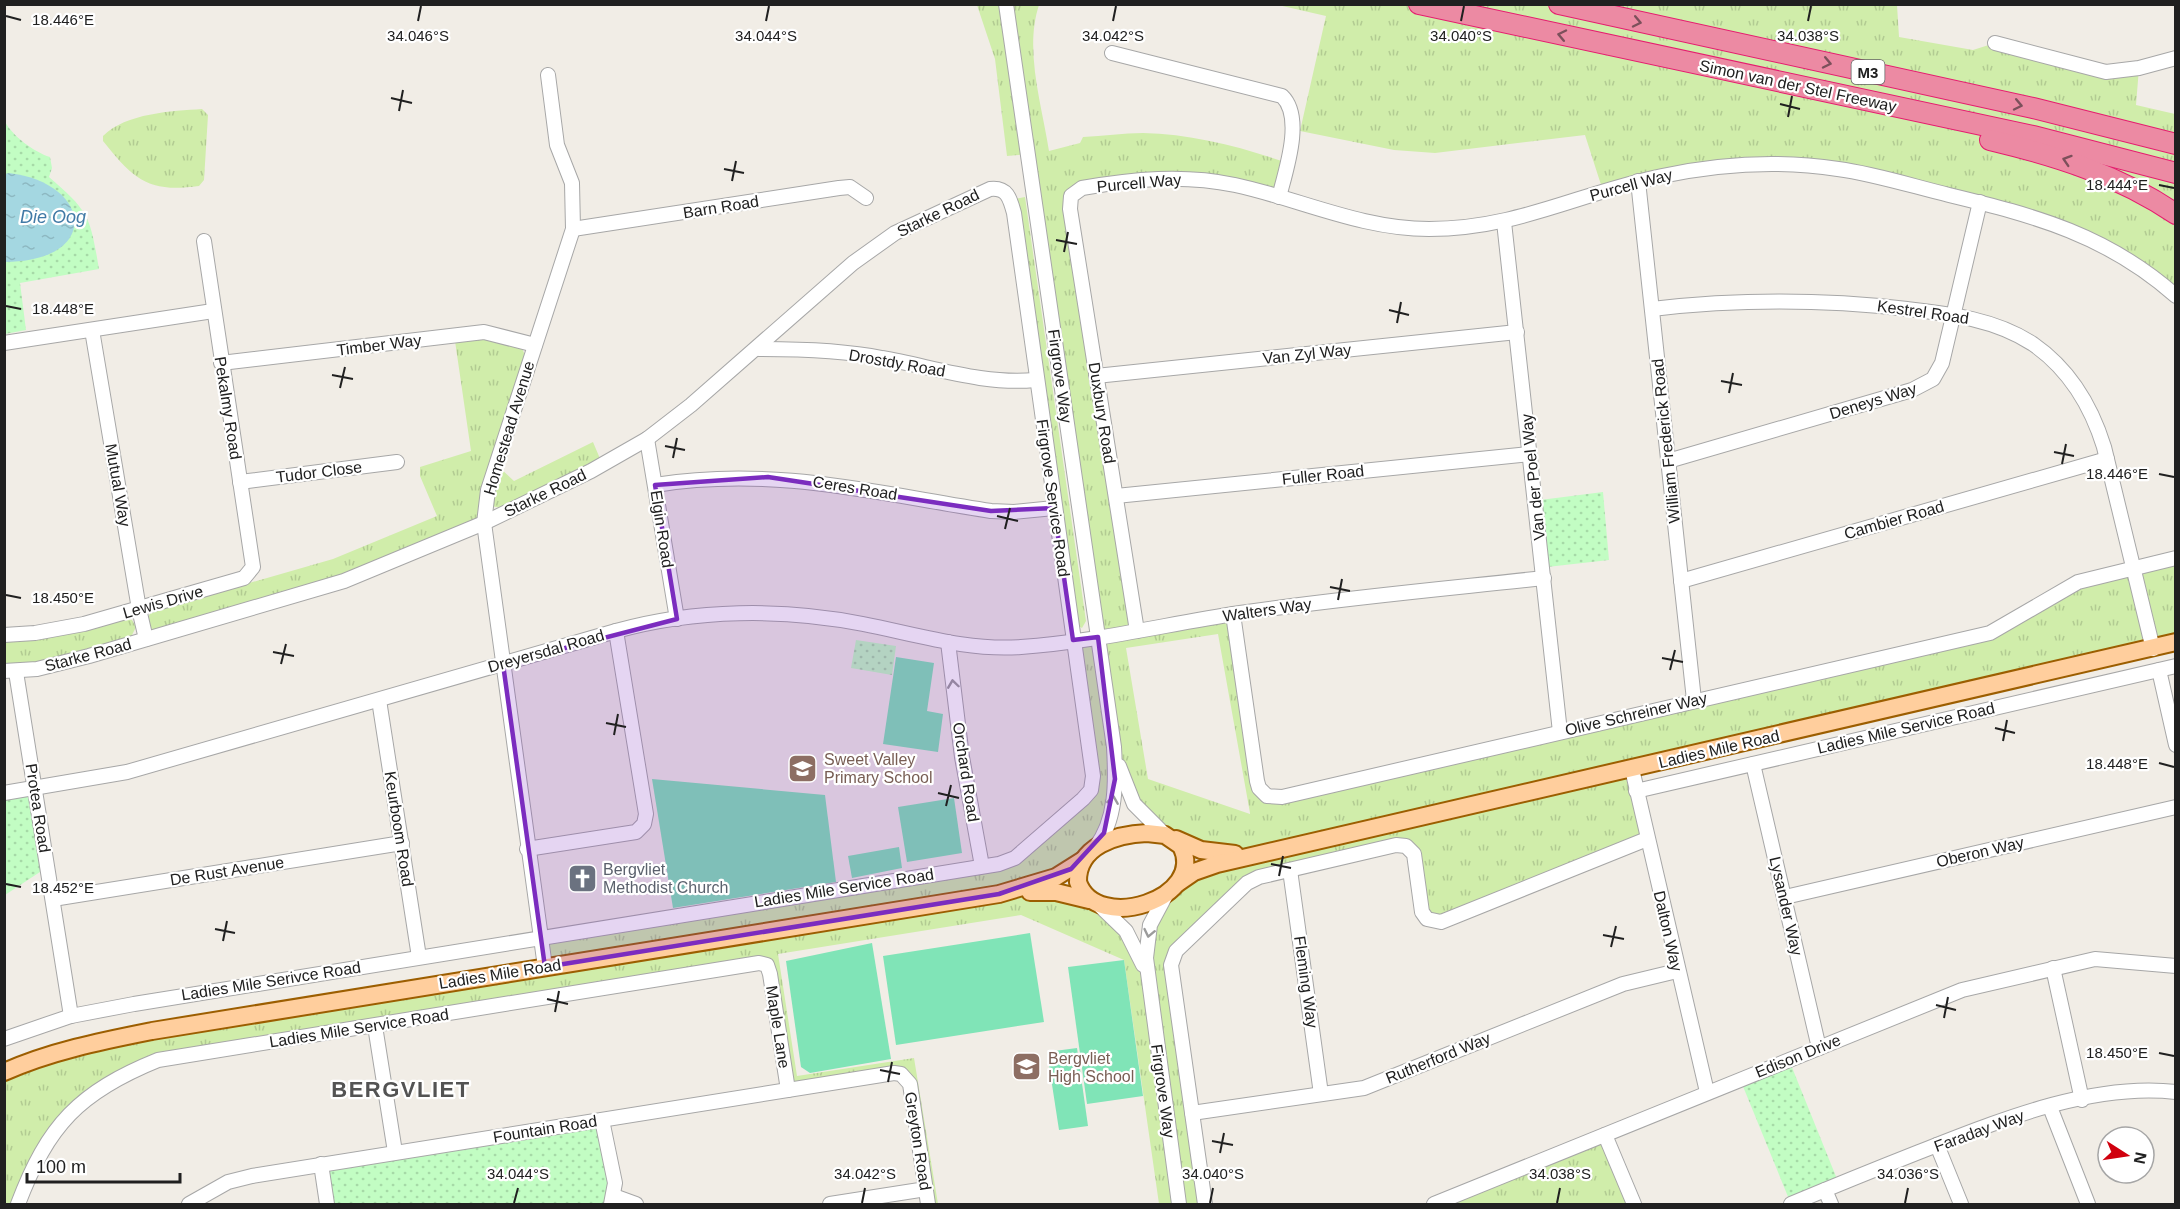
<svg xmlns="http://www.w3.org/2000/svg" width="2180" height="1209" viewBox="0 0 2180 1209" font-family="Arial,sans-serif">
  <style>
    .grass { fill: url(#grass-tufts); fill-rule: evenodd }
    .park { fill: url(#park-dots) }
    .pitch { fill: #80e4b7 }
    .water { fill: url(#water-ripples) }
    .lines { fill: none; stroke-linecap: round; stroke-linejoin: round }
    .minor-casing { stroke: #a7a7a7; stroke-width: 16 }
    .major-casing { stroke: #9c5e00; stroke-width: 20 }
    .highway-casing { stroke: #e51d6f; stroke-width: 22 }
    .minor { stroke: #fff; stroke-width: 14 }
    .major { stroke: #ffce9d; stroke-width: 16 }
    .highway { stroke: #ec8aa3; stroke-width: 20 }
    .oneway { stroke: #7c505b }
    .oneway2 { stroke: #9b9b9b }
    .marked { fill: #7b2cbf; fill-opacity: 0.2; stroke: #7b2cbf; stroke-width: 4.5; stroke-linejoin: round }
    .ticks { fill: none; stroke: #202020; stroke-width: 2 }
    .labels { text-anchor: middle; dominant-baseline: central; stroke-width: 4.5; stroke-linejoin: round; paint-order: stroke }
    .shield { fill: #fff; stroke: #636363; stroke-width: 1.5 }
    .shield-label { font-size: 15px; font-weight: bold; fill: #202020 }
    .street-label { font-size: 16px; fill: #202020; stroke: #fff }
    .education-label { font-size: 16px; fill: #785e54; stroke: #fff; text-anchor: start }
    .worship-label { font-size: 16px; fill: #5b616d; stroke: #fff; text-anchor: start }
    .water-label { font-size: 18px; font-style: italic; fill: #417aa6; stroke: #fff }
    .district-label { font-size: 22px; font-weight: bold; letter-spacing: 1.5px; fill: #535353; stroke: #fff }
    .ticks-label { font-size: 15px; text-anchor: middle; fill: #202020; stroke: #fff; stroke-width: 4.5; stroke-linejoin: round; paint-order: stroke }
  </style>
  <defs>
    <pattern id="grass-tufts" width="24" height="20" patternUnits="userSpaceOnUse" patternTransform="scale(1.5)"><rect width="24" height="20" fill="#d0edaa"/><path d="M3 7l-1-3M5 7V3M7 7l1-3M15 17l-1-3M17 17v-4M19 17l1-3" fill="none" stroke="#b2cb92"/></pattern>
    <pattern id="park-dots" width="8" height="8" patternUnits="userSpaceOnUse" patternTransform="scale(1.5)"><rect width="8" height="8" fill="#c2fdc3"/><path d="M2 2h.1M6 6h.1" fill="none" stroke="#a6d9a7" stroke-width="1.8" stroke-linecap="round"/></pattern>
    <pattern id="water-ripples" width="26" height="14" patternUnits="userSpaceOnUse" patternTransform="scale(1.5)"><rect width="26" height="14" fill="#a4d7e1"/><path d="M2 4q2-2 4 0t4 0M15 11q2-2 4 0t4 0" fill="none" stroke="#8db8c1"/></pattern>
  </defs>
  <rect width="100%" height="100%" fill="#f1ede6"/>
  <!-- grass -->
  <g class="grass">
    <path d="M977,5H1039C1024,50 1042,105 1049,151L1080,143L1083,137C1103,136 1123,133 1143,133C1192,134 1242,147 1287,163L1279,197L1159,178L1071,196L1137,630L1233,614L1257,781L1267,796L1990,633L2063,590L2175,558V642L1632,769L1647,839L1432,921L1410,847L1259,877L1173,957L1205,1204H1159L1124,960L1021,915L778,954L797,1076L914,1058L938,1204H928L906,1078L788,1090L767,965L158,1060L62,1121L18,1204H5L4,1072L29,1061L545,967L541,937L999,864L1088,794L1073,640L1098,637L1028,154L1007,156L995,59ZM1218,634L1250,813V814L1148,779L1126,648ZM1123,781L1165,835L1217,864L1161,901L1140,957L1094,903L1003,893L1083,860Z"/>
    <path d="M1278,5H1897L1899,37L1973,50L1995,43L2106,72L2139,68L2136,105L2175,114V296L2102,243L1860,173L1765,164L1603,191L1585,135L1435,153L1394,150L1300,131L1326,16Z"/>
    <path d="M202,109L208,115L204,180L199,186C149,193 134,180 103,141V136C126,113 172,111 202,109Z"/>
    <path d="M1025,197L1086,621L1082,628L1077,625L1015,199Z"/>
    <path d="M487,337L522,348L526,358L477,519L348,574L154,630L148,626L147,618L152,611L333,559L437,516L420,476V467L471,451L455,341Z"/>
    <path d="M593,442L601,461L501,508L491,506L490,497L500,468L514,481Z"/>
    <path d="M125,618L132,620L136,627L130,639L39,663L5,665L4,640Z"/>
    <path d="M1605,1135L1634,1204H1434Z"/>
  </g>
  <!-- park -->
  <g class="park">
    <path d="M4,120C12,136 34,152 50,157L52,168L49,177C90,212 90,217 99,269L20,283L26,330L5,334Z"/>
    <path d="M1603,492L1609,560L1547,567L1540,500Z"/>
    <path d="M856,640L896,646L892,675L851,668Z"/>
    <path d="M30,796L43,870L5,895V800Z"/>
    <path d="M1789,1060L1839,1184L1791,1204L1740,1079Z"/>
    <path d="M602,1120L611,1204H327L321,1164Z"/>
  </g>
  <!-- pitch -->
  <g class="pitch">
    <path d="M896,657L934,663L927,711L943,714L938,752L883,744Z"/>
    <path d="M652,779L825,795L836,882L673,908Z"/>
    <path d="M954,798L962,853L907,862L898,807Z"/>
    <path d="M899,847L902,868L852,878L848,856Z"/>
    <path d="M1030,933L1044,1022L896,1045L883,956Z"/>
    <path d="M872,943L891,1059L810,1073L801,1067L786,961Z"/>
    <path d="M1124,960L1143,1096L1087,1104L1068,967Z"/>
    <path d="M1077,1048L1088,1126L1059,1130L1047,1052Z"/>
  </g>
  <!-- water -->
  <path class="water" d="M9,173C92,183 102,261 5,262V174Z"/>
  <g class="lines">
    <defs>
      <g id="minor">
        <path d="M1006,4L1114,747C1116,781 1117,820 1095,848"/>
        <path d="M1995,43L2106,72L2139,68L2176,58"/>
        <path d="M1112,53L1282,96C1304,117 1286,170 1279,197"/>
        <path d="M1638,181L1694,700"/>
        <path d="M1504,222L1560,732"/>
        <path d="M573,229L839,188L850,187L866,198"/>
        <path d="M1652,309C1738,299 1821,299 1907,309C1950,314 1995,319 2033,344C2069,369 2091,405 2104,447L2153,649"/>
        <path d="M92,330L139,609L146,639"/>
        <path d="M4,343L213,311"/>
        <path d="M759,349C799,349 842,350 882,358C933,367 984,385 1035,380"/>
        <path d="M221,363L484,332L535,345"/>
        <path d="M1096,376L1517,332"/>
        <path d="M647,439L677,619"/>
        <path d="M1668,461L1912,390L1933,379L1942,363L1980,202"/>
        <path d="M240,482L397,462"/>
        <path d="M655,485C774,466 874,493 991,511L1014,512L1054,508"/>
        <path d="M1116,496L1530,454"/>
        <path d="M1681,581L2107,459"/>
        <path d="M1233,614L1257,781L1259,788L1267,796L1282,797L1990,633L2078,582L2176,558"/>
        <path d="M1137,631L1070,209L1071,196L1082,188C1133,179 1183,174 1235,185C1300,199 1361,229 1429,229C1517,229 1579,193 1662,176C1719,164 1780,160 1838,169C1875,174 1912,186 1949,195C2036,216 2107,235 2176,296"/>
        <path d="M4,635L35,633L84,624L244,578L253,567L204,241"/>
        <path d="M948,642L962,757L982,866"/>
        <path d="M2159,670L2176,745"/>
        <path d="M4,671L37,669L89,656L344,581L484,523L591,471L647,439L691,405L853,263L895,233L990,189C1007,187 1010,198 1014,213L1093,776L1091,790L1083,799L1015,858L999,864L134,1004L71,1016L4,1039"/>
        <path d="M16,672L71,1016"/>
        <path d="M379,700L419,957"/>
        <path d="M1753,764L1819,1048"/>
        <path d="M1119,766L1134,804L1165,835"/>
        <path d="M1632,769L1707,1092"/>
        <path d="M1636,791L2176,666"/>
        <path d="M4,793L127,772L616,631C695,609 783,608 863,624C915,634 967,651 1021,647C1095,642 1167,624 1240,613C1341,598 1442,589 1544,578"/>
        <path d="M527,849L636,832L644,824L646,814L616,631"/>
        <path d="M1290,870L1321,1094"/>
        <path d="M1167,893L1150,925L1146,958L1179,1204"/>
        <path d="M1785,897L2176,807"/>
        <path d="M53,899L402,843"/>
        <path d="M1099,905L1126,931L1143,965"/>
        <path d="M545,967L484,523L488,490L573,229L572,183L557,145L548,75"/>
        <path d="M2053,968L2082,1100"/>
        <path d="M375,1026L395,1152"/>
        <path d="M2050,1107L2088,1204"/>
        <path d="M1192,1113L1364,1088L1623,984L1677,971"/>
        <path d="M602,1120L615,1183L611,1204"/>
        <path d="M1605,1135L1634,1204"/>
        <path d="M1937,1145L1961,1204"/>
        <path d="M321,1164L327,1204"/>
        <path d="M1825,1190L1831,1204"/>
        <path d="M614,1196L636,1204"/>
        <path d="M18,1204C48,1125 79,1092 158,1060L759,963L767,965L770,974L788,1090"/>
        <path d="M189,1204L228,1182L252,1176L894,1073L901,1074L910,1084L928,1204"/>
        <path d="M830,1204L926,1189"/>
        <path d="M1205,1204L1171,965L1176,951L1247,883L1259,877L1396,845L1406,846L1414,854L1422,912L1427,919L1441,922L1647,839"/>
        <path d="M1434,1204L1962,990L2095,959L2176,966"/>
        <path d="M1791,1204C1834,1186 1876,1169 1919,1152C1996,1122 2091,1082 2176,1092"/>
      </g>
      <g id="major">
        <path d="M1147,833L1165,835L1181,846C1208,898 1096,935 1078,882C1077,846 1117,834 1147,833Z"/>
        <path d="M1176,839L1201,850L1235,854"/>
        <path d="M1178,883L1194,872L1217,864L2176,642"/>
        <path d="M1030,892H1056L1089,900"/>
        <path d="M4,1072C51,1051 102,1041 152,1031L999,894L1056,877L1083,860"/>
      </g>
      <g id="highway">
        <path d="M1419,4L2033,136L2176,173"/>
        <path d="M1559,4L2033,108L2176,144"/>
        <path d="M1990,140C2057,156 2118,175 2176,214"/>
      </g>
    </defs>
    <!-- minor casing -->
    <use href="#minor" class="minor-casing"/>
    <!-- major casing -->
    <use href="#major" class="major-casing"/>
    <!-- highway casing -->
    <use href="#highway" class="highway-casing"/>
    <!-- minor -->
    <use href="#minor" class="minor"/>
    <!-- major -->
    <use href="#major" class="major"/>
    <!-- highway -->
    <use href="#highway" class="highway"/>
  </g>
  <!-- one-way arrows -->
  <defs><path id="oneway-chevron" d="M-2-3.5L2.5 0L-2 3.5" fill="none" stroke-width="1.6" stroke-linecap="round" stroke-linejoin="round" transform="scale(1.5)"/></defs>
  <g class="oneway">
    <use href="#oneway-chevron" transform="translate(1637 22) rotate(12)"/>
    <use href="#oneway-chevron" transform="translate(1562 35) rotate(-168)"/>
    <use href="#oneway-chevron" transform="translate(1827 63) rotate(12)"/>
    <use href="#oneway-chevron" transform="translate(2018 105) rotate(12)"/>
    <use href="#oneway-chevron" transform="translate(2067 160) rotate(-162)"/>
  </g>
  <g class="oneway2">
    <use href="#oneway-chevron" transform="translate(953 684) rotate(-98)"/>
    <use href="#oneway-chevron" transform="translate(1113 800) rotate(-81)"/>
    <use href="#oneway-chevron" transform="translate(1149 933) rotate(102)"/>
  </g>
  <!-- marked area -->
  <path class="marked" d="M768,477L991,511L1054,508L1073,640L1098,637L1115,779L1104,833L1071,869L999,894L545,967L503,664L677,619L655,485Z"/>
  <!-- ticks -->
  <path class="ticks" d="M6,16L21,20M418,21L421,6M766,21L769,6M1113,21L1116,6M1461,21L1464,6M1808,21L1811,6M391,98L412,103M1780,104L1800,109M399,111L403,90M1788,117L1792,96M724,169L744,173M732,181L736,161M2159,185L2174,188M1056,240L1077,244M1064,252L1068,232M6,306L21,309M1389,310L1409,315M1397,323L1401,302M332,375L353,379M1721,381L1742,385M340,388L345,367M1729,393L1733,373M665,446L685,450M2054,452L2074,456M673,458L677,438M2062,464L2066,444M2159,474L2174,477M997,516L1018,521M1005,529L1010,508M1330,587L1350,591M6,595L21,598M1338,600L1342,579M273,652L294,656M1662,658L1683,662M281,664L286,644M1670,670L1675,650M606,723L626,727M1995,728L2015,733M614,735L618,714M2003,741L2007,720M2159,763L2174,767M938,793L959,798M946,806L951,785M1271,864L1291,868M1279,876L1283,856M6,884L21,887M215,929L235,933M1603,935L1624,939M223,941L227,921M1611,947L1616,926M547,999L568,1004M1936,1005L1956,1010M555,1012L559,991M1944,1018L1948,997M2159,1053L2174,1056M880,1070L900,1074M888,1082L892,1062M1212,1141L1233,1145M1220,1153L1224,1133M514,1203L518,1188M862,1203L865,1188M1210,1203L1213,1188M1557,1203L1560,1188M1905,1203L1908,1188"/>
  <!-- icons -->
  <defs>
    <symbol id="school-square" viewBox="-11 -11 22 22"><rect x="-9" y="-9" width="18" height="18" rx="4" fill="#8d6e63" stroke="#fff"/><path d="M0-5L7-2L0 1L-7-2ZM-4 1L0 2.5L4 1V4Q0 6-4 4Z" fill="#fff"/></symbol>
    <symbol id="church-square" viewBox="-11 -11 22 22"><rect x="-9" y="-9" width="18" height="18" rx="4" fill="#6b7280" stroke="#fff"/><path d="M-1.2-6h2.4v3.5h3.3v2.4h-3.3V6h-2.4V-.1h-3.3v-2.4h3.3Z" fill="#fff"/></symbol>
  </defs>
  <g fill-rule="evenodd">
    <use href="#school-square" x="786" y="752" width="33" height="33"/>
    <use href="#church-square" x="566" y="862" width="33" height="33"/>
    <use href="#school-square" x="1010" y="1050" width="33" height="33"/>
  </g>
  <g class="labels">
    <!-- shield labels -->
    <rect class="shield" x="1851.5" y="60" width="33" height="24" rx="4.5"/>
    <g class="shield-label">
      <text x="1868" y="72">M3</text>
    </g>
    <!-- street labels -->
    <g class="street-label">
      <text transform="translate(1798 86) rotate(12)">Simon van der Stel Freeway</text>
      <text transform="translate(1139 183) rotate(-5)">Purcell Way</text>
      <text transform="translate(1631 185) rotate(-15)">Purcell Way</text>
      <text transform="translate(721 207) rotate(-9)">Barn Road</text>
      <text transform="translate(938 213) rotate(-26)">Starke Road</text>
      <text transform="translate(1923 312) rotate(8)">Kestrel Road</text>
      <text transform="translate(379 345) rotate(-7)">Timber Way</text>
      <text transform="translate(1307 354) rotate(-6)">Van Zyl Way</text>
      <text transform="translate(897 363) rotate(10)">Drostdy Road</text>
      <text transform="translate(1060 376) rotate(82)">Firgrove Way</text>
      <text transform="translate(1873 401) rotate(-17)">Deneys Way</text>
      <text transform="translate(228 408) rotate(81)">Pekalmy Road</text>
      <text transform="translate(1102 413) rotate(81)">Duxbury Road</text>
      <text transform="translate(509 428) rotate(-73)">Homestead Avenue</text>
      <text transform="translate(1666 441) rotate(-96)">William Frederick Road</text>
      <text transform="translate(319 472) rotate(-7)">Tudor Close</text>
      <text transform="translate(1323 475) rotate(-6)">Fuller Road</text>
      <text transform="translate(1533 477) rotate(-96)">Van der Poel Way</text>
      <text transform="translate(118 485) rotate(80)">Mutual Way</text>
      <text transform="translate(855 488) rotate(9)">Ceres Road</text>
      <text transform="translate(545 493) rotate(-26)">Starke Road</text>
      <text transform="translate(1053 498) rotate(82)">Firgrove Service Road</text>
      <text transform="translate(1894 520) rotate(-16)">Cambier Road</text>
      <text transform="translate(662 529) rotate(81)">Elgin Road</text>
      <text transform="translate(163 602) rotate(-16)">Lewis Drive</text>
      <text transform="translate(1267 610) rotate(-8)">Walters Way</text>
      <text transform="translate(546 651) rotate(-16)">Dreyersdal Road</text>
      <text transform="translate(88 655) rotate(-15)">Starke Road</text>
      <text transform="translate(1636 714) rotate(-13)">Olive Schreiner Way</text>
      <text transform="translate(1906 728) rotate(-13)">Ladies Mile Service Road</text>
      <text transform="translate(1719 749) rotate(-13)">Ladies Mile Road</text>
      <text transform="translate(966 772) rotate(81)">Orchard Road</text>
      <text transform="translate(38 808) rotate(81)">Protea Road</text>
      <text transform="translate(399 829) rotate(81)">Keurboom Road</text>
      <text transform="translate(1980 852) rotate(-13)">Oberon Way</text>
      <text transform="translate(227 871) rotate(-9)">De Rust Avenue</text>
      <text transform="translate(844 888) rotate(-9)">Ladies Mile Service Road</text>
      <text transform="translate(1786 906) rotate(77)">Lysander Way</text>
      <text transform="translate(1668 931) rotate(77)">Dalton Way</text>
      <text transform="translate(500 974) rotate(-9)">Ladies Mile Road</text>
      <text transform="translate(271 981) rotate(-9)">Ladies Mile Serivce Road</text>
      <text transform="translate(1306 982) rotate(82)">Fleming Way</text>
      <text transform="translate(778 1027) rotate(81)">Maple Lane</text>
      <text transform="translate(359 1028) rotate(-9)">Ladies Mile Service Road</text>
      <text transform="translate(1798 1056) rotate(-22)">Edison Drive</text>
      <text transform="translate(1438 1058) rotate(-22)">Rutherford Way</text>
      <text transform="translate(1163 1091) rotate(82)">Firgrove Way</text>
      <text transform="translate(545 1129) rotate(-9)">Fountain Road</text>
      <text transform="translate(1979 1131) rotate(-20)">Faraday Way</text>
      <text transform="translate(918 1141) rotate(81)">Greyton Road</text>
    </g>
    <!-- education labels -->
    <g class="education-label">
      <text x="824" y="759">Sweet Valley<tspan x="824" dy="18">Primary School</tspan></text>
      <text x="1048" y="1058">Bergvliet<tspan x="1048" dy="18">High School</tspan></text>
    </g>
    <!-- worship labels -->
    <g class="worship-label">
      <text x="603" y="869">Bergvliet<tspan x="603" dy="18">Methodist Church</tspan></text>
    </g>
    <!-- water labels -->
    <g class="water-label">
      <text x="53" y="217">Die Oog</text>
    </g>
    <!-- district labels -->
    <g class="district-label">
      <text x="401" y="1089">BERGVLIET</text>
    </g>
  </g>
  <g class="ticks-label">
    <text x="63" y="25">18.446°E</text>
    <text x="418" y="41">34.046°S</text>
    <text x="766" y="41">34.044°S</text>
    <text x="1113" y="41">34.042°S</text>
    <text x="1461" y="41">34.040°S</text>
    <text x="1808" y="41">34.038°S</text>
    <text x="2117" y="190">18.444°E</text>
    <text x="63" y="314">18.448°E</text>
    <text x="2117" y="479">18.446°E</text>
    <text x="63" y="603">18.450°E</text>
    <text x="2117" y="769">18.448°E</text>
    <text x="63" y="893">18.452°E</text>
    <text x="2117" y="1058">18.450°E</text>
    <text x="518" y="1179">34.044°S</text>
    <text x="865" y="1179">34.042°S</text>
    <text x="1213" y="1179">34.040°S</text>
    <text x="1560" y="1179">34.038°S</text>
    <text x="1908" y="1179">34.036°S</text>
  </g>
  <!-- border -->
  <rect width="2180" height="1209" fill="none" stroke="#202020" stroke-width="12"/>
  <!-- north arrow -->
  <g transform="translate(2126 1155) rotate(102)"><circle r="28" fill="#ffffff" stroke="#a6a6a6" stroke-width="1.5"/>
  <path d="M0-4.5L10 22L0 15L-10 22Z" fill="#d0000e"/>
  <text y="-9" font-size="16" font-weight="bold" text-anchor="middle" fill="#202020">N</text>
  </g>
  <!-- scale -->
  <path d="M27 1173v9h153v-9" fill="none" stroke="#202020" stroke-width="3"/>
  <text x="36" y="1173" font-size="18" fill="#202020" stroke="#ffffff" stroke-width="4.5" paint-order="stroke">100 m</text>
</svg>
